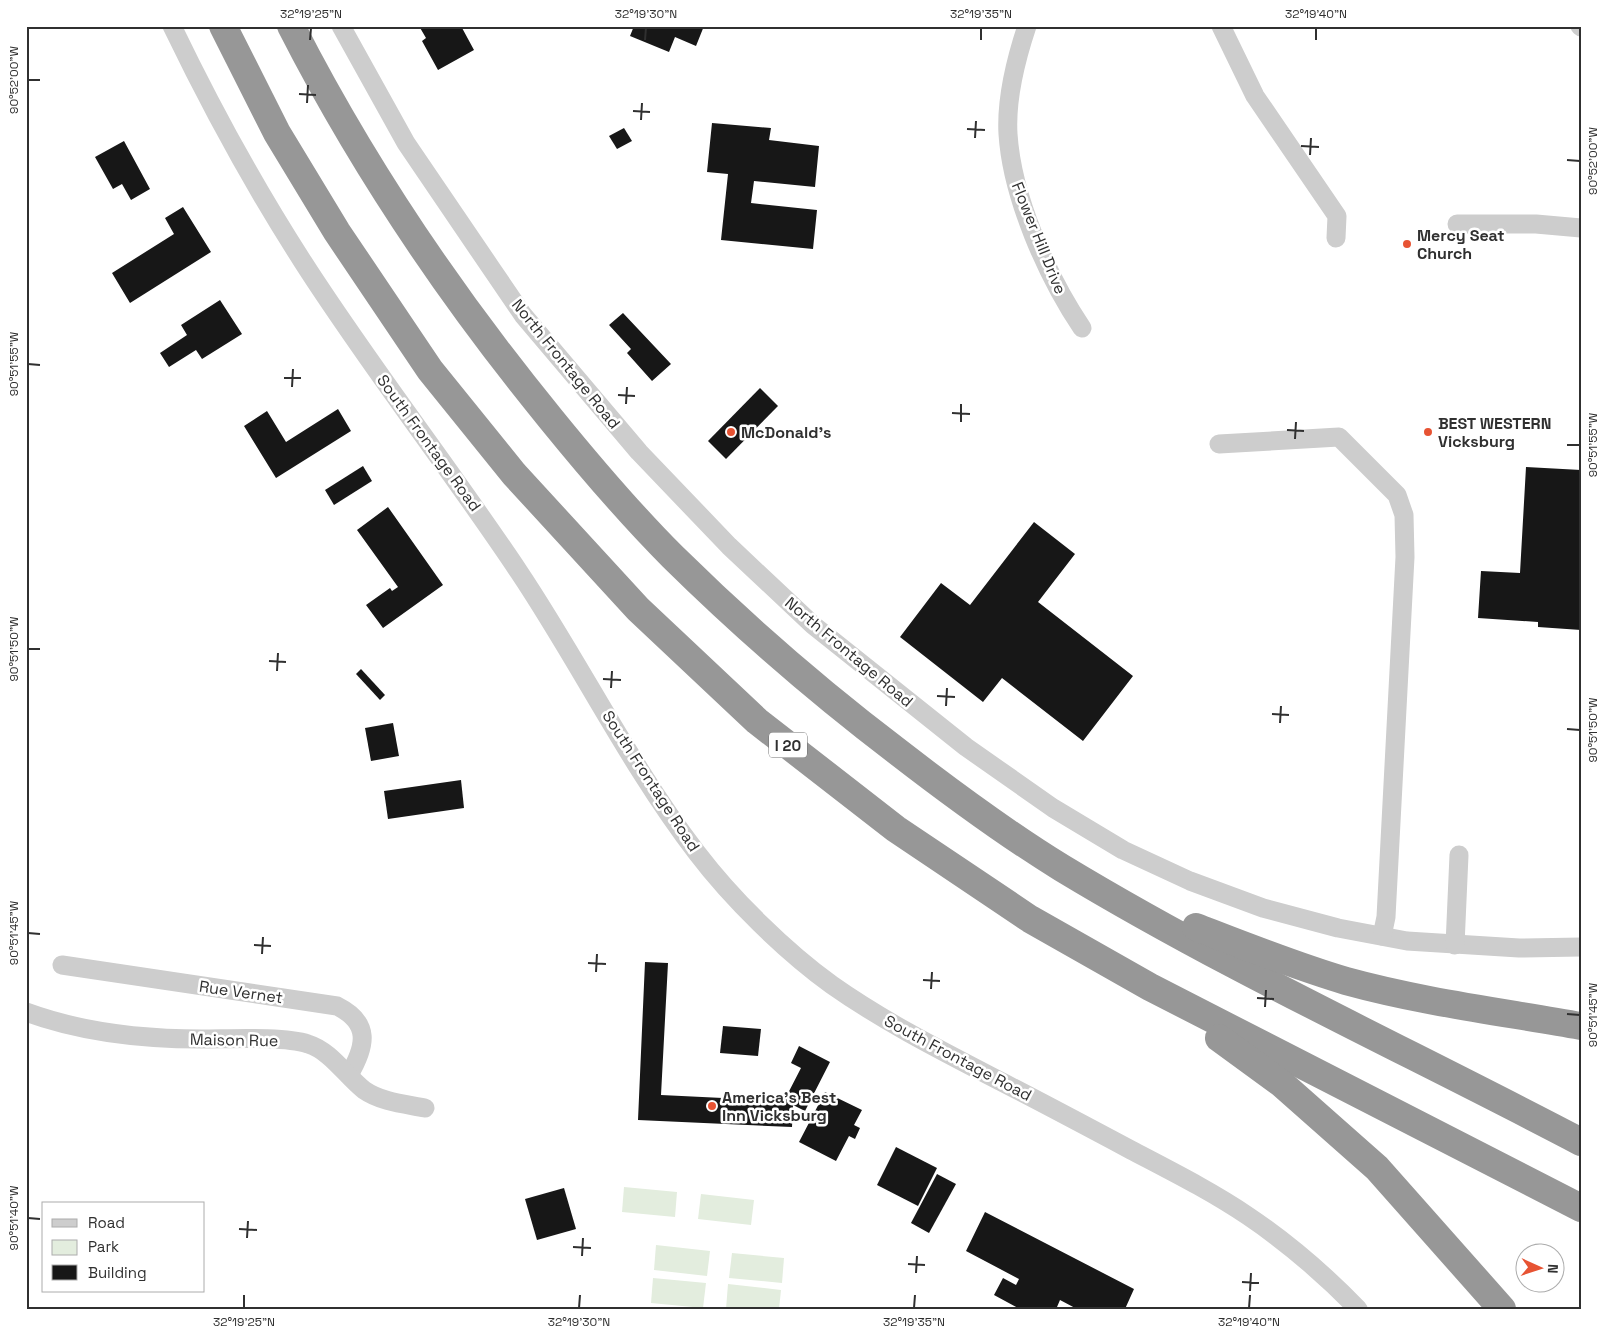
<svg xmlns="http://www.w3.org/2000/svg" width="1607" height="1335" viewBox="0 0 1607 1335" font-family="'Space Grotesk',sans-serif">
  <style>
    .green { fill: #e3edde }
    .building { fill: #171717 }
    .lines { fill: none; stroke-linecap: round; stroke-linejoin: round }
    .minor { stroke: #cdcdcd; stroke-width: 19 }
    .highway { stroke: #979797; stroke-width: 28 }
    .ticks { fill: none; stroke: #303030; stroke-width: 2 }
    .poi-dot { fill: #e75333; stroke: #fff; stroke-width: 2 }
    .labels { text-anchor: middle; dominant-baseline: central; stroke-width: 5; stroke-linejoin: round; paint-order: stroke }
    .shield { fill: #fff; stroke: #6e6e6e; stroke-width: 1 }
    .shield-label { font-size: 15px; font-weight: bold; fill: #303030 }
    .poi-label { font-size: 16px; font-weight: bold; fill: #303030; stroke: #fff; text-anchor: start }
    .street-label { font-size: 16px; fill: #303030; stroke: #fff }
    .neatline { fill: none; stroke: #303030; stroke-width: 2 }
    .ticks-label { font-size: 12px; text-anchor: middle; fill: #303030 }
  </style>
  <rect width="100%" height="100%" fill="#fff"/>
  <!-- green -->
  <g class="green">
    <path d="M624,1187L677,1192L675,1217L622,1212Z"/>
    <path d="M701,1194L754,1200L751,1225L698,1219Z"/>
    <path d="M656,1245L710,1251L707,1276L654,1270Z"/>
    <path d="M732,1253L784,1258L782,1283L729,1278Z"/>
    <path d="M653,1278L706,1283L703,1308L651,1303Z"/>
    <path d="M728,1284L781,1290L779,1309H726Z"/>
  </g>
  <!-- building -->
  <g class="building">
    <path d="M419,26H448L449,28L461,26L474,50L438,70L422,41L426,38Z"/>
    <path d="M634,26H704L696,46L675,37L669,52L630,36Z"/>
    <path d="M712,123L771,128L769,140L819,146L815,187L754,181L751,203L817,210L813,249L721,240L728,174L707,172Z"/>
    <path d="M624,128L632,141L617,149L609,136Z"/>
    <path d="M124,141L150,189L131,200L122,184L113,189L95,157Z"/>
    <path d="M183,207L211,252L130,303L112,273L174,234L165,218Z"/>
    <path d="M220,300L242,334L202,359L196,350L169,367L160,353L187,335L181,325Z"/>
    <path d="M623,313L671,364L652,381L627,353L631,349L609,325Z"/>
    <path d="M760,388L778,406L726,459L708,441Z"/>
    <path d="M338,409L351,431L276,478L244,426L267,411L286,442Z"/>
    <path d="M363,466L372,481L334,505L325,490Z"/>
    <path d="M1526,467L1581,470V630L1538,627V622L1478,618L1481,571L1520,573Z"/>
    <path d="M388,507L443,585L383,628L366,605L390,588L392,591L398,587L357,530Z"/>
    <path d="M1034,522L1075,554L1038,602L1133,676L1083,741L1002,678L983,702L900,637L941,583L970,605Z"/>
    <path d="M361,669L385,695L380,700L356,674Z"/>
    <path d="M393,723L399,756L371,761L365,728Z"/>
    <path d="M461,780L464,808L388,819L384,791Z"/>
    <path d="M645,962L668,963L661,1095L784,1101L801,1068L791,1063L799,1046L830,1062L805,1111L793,1105L792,1127L638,1120Z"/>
    <path d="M723,1026L761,1029L758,1056L720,1053Z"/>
    <path d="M825,1092L862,1110L854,1125L860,1128L855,1139L849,1136L836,1161L799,1142Z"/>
    <path d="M896,1147L937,1168L918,1206L877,1185Z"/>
    <path d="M937,1174L956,1184L929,1233L911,1223Z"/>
    <path d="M564,1188L576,1229L537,1240L525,1199Z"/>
    <path d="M985,1212L1134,1289L1125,1309H1077L1060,1300L1057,1307L1060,1309H1020L994,1295L1003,1278L1016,1285L1019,1279L966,1251Z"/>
  </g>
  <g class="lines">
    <!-- minor -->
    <g class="minor">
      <path d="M172,26C211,107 254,186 303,262C371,368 449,467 519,572C580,663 630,766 697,853C732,899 785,951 832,985C883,1021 940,1050 996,1079C1041,1102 1086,1126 1131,1150C1171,1171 1211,1191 1248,1216C1288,1243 1325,1275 1358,1309"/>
      <path d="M341,26L406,143L493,271L523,315L639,452L729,546L813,625L966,747L1053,808L1123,850L1190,881L1263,908L1338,928L1407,941L1519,948L1581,947"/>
      <path d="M1027,26C1016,59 1006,100 1008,134C1012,197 1047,276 1082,328"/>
      <path d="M1221,26L1255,96L1337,216L1336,238"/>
      <path d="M1580,26L1581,27"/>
      <path d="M1457,224H1536L1581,228"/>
      <path d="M1219,444L1339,437L1397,495L1404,515L1405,557L1386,917L1382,936"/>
      <path d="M1455,945L1459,855"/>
      <path d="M62,965L337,1006C371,1023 366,1046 349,1075"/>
      <path d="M26,1012C83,1033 142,1039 202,1039C229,1039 284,1036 308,1044C331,1051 346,1076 364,1090C381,1102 405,1104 425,1108"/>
    </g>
    <!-- highway -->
    <g class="highway">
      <path d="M223,26L277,133L337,232L430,370L514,474L638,609L757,721L896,829L1030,919L1150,987L1581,1208"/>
      <path d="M291,26C363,167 451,297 551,419C590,467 630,514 673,557C744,627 819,692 898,752C951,793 1005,833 1062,868C1229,969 1408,1051 1581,1142"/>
      <path d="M1196,927C1245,946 1295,966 1346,981C1422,1002 1503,1012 1581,1026"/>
      <path d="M1219,1038L1282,1084L1377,1168L1502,1309"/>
    </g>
  </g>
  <!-- ticks -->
  <path class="ticks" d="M310,40L311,28M645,40L646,28M981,40V28M1316,40V28M28,80H40M299,94L316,95M307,103L308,85M633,111L650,112M641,120L642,103M967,129L985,130M975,138L976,121M1301,146L1319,147M1310,155L1311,138M1567,160L1580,161M28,364L40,365M284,378H301M292,387L293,369M618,395L635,396M626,404L627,387M952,413L970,414M961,422V404M1287,430L1304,431M1295,439L1296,422M1567,445H1580M28,649H40M269,661L286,662M277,671L278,653M603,679L621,680M611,688L612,671M937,696L955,697M946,706L947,688M1272,714L1289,715M1280,723L1281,706M1567,729L1580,730M28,933L40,934M254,945L271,946M262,954L263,937M588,963L606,964M596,972L597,954M923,980L940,981M931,989L932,972M1257,998L1274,999M1265,1007L1266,990M1567,1014L1580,1015M28,1218L40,1219M239,1229L257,1230M247,1238L248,1221M573,1247L591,1248M582,1256L583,1238M908,1264L925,1265M916,1273L917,1256M1242,1282L1259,1283M1250,1291L1251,1273M244,1308V1295M579,1308L580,1295M914,1308L915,1295M1249,1308L1250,1295"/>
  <!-- markers -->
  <g class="poi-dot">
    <circle cx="1407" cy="244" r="5"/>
    <circle cx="731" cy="432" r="5"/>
    <circle cx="1428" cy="432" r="5"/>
    <circle cx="712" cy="1106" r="5"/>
  </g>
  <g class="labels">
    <!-- shield labels -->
    <rect class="shield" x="769" y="732.5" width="38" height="25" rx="4"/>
    <g class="shield-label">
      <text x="788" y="745">I 20</text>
    </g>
    <!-- poi labels -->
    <g class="poi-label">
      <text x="1417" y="235">Mercy Seat<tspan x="1417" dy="18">Church</tspan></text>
      <text x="1438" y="423">BEST WESTERN<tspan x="1438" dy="18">Vicksburg</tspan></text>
      <text x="741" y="432">McDonald's</text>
      <text x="722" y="1097">America’s Best<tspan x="722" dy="18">Inn Vicksburg</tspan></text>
    </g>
    <!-- street labels -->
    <g class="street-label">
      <text transform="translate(1039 238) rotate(68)">Flower Hill Drive</text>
      <text transform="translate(566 364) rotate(51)">North Frontage Road</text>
      <text transform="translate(429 443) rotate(54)">South Frontage Road</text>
      <text transform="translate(849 652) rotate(40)">North Frontage Road</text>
      <text transform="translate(651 781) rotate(57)">South Frontage Road</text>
      <text transform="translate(241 992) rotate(8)">Rue Vernet</text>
      <text transform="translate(234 1040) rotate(1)">Maison Rue</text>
      <text transform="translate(958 1058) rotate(28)">South Frontage Road</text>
    </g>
  </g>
  <!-- border -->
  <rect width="1607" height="1335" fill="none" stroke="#ffffff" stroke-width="55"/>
  <!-- legend -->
  <rect x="42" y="1202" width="162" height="90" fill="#ffffff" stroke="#acacac"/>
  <rect x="52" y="1219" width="25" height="8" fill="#cdcdcd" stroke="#acacac"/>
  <text x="88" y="1228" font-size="15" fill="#303030">Road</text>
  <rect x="52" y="1240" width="25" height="15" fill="#e3edde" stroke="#acacac"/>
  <text x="88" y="1252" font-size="15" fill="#303030">Park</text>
  <rect x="52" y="1265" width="25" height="15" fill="#171717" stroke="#acacac"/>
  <text x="88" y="1278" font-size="15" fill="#303030">Building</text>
  <!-- north arrow -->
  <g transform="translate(1540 1268) rotate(93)"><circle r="24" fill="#ffffff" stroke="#acacac"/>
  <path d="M0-4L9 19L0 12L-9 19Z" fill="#e75333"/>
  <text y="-8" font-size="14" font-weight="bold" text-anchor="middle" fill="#303030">N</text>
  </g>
  <rect x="28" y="28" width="1552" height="1280" class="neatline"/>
  <g class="ticks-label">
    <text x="311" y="18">32°19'25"N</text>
    <text x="646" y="18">32°19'30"N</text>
    <text x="981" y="18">32°19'35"N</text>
    <text x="1316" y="18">32°19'40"N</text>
    <text transform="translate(14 80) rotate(-90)" y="4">90°52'00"W</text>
    <text transform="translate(1593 161) rotate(-90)" y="4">90°52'00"W</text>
    <text transform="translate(14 364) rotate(-90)" y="4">90°51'55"W</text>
    <text transform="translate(1593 445) rotate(-90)" y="4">90°51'55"W</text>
    <text transform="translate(14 649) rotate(-90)" y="4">90°51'50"W</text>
    <text transform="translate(1593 730) rotate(-90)" y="4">90°51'50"W</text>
    <text transform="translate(14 933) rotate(-90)" y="4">90°51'45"W</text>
    <text transform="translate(1593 1015) rotate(-90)" y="4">90°51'45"W</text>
    <text transform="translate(14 1218) rotate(-90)" y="4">90°51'40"W</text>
    <text x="244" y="1326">32°19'25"N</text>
    <text x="579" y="1326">32°19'30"N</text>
    <text x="914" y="1326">32°19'35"N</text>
    <text x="1249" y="1326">32°19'40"N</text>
  </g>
</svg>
